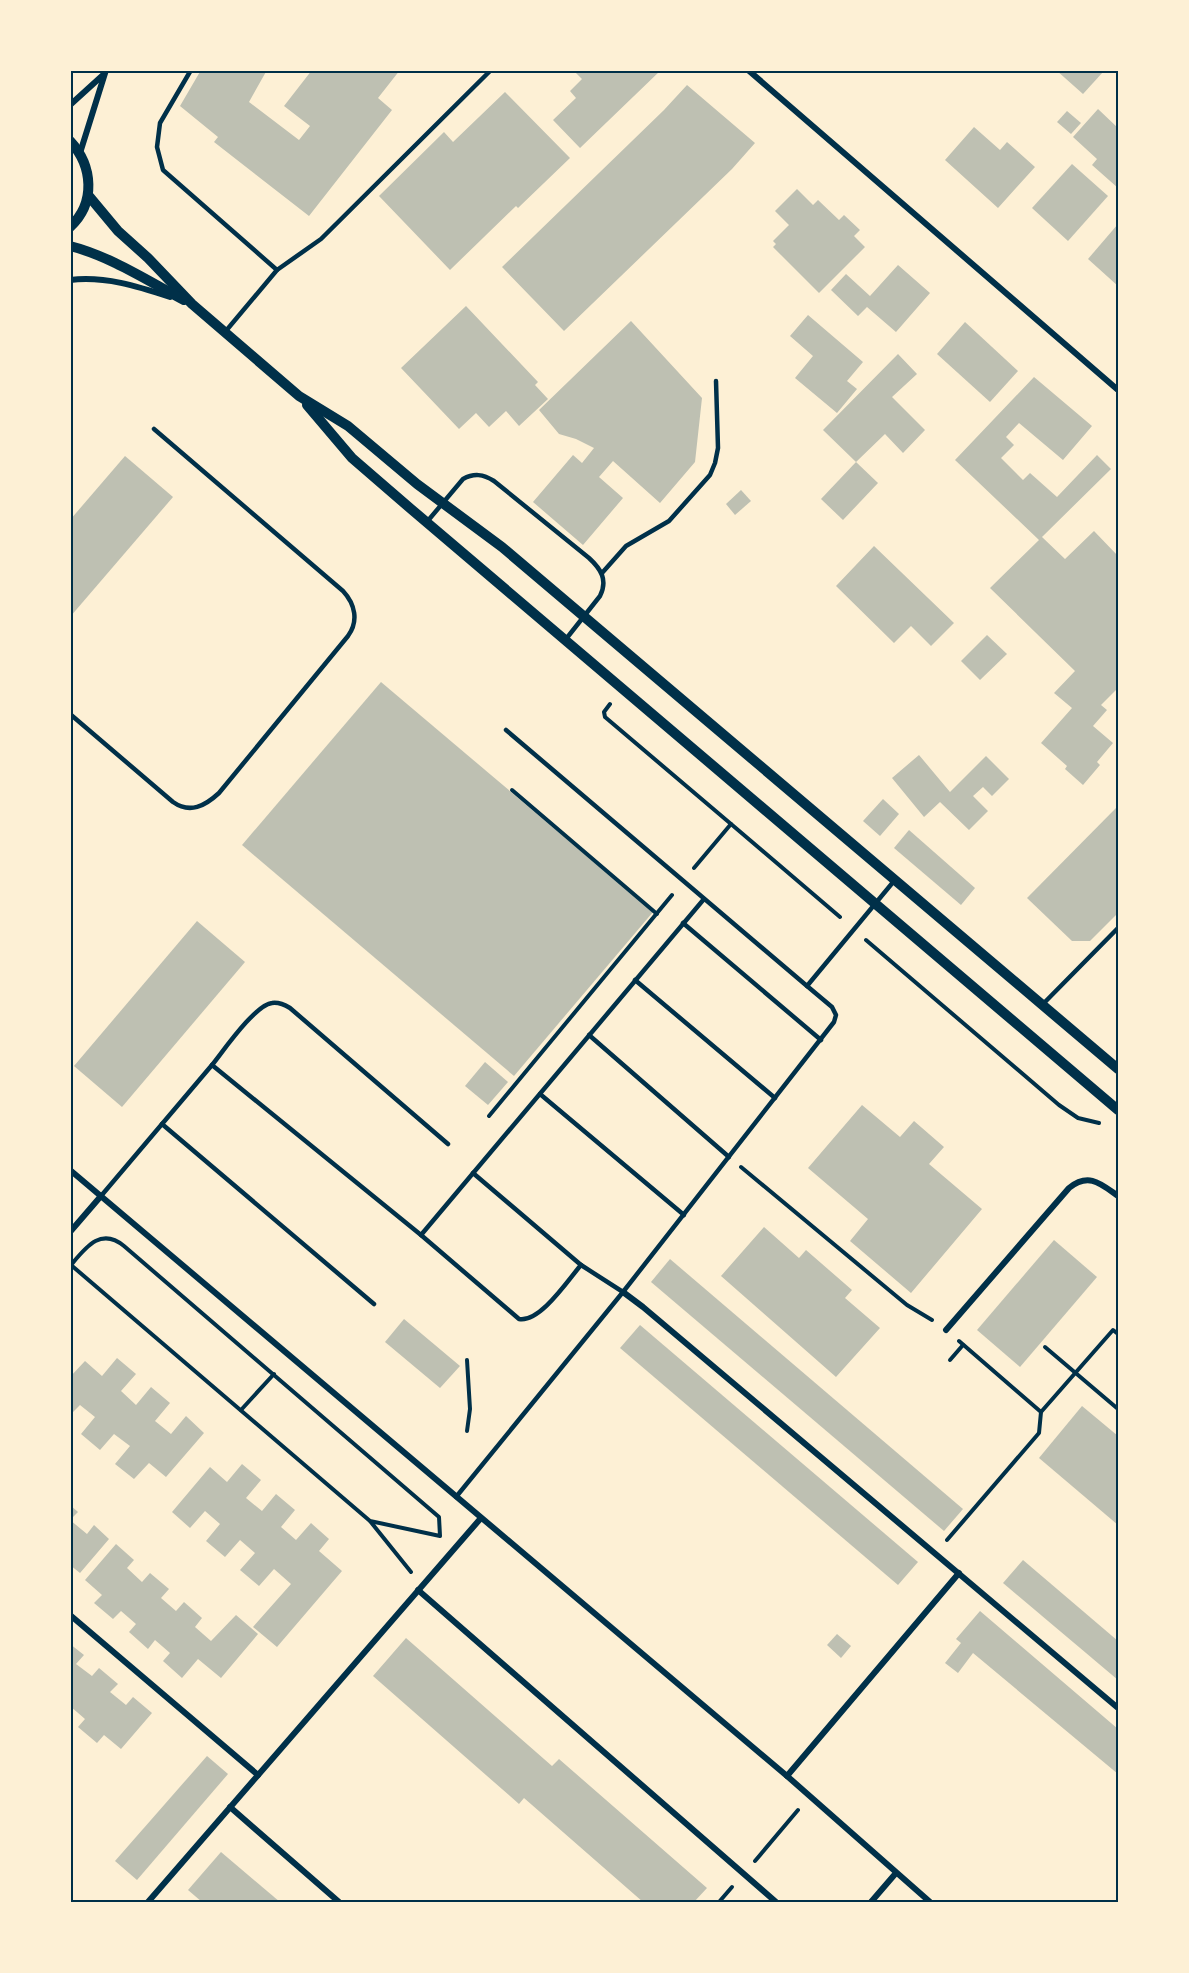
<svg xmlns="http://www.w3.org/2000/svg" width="1189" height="1973" viewBox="0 0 1189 1973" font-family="'Open Sans',sans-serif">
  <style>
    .building { fill: #bec0b2 }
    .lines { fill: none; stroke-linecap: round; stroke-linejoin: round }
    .path { stroke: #003049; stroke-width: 4 }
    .service { stroke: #003049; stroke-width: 4.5 }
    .minor { stroke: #003049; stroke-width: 6 }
    .tertiary { stroke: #003049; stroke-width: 10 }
    .neatline { fill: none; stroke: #003049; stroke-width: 2 }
  </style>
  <rect width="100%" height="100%" fill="#fdf0d5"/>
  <!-- building -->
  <g class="building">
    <path d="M201,70H267L249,102L299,140L310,126L284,106L312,70H400L378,98L392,110L309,216L214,142L218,137L180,106Z"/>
    <path d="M573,70H661L580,148L553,120L576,98L570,91L582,79Z"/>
    <path d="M1056,70H1101L1103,72L1083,94Z"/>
    <path d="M687,85L755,143L732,169L564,331L502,267L664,110Z"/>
    <path d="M505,92L570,158L518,208L516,206L450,270L379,196L444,132L453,142Z"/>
    <path d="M1098,109L1118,128V188L1092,165L1097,159L1073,137Z"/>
    <path d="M1067,111L1081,123L1071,134L1057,122Z"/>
    <path d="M974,127L1000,150L1007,142L1035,167L998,208L945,160Z"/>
    <path d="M1072,164L1108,196L1068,241L1032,208Z"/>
    <path d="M797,189L813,205L818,200L839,220L844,215L860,230L854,236L865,247L819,293L773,247L776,244L773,241L789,225L775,211Z"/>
    <path d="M1118,224V286L1088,259Z"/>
    <path d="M898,265L930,293L896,332L867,307L858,316L831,290L846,274L870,296Z"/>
    <path d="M466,306L538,382L535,385L548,399L519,426L506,411L489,427L476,413L459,429L401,368Z"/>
    <path d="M808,315L863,362L847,381L857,389L837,413L795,378L813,356L790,336Z"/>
    <path d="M631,321L702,398L695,462L660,503L613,461L599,477L623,498L583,545L533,502L573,455L582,463L594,448L576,439L559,434L539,410Z"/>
    <path d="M965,322L1018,371L990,402L937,354Z"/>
    <path d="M898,354L917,374L892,397L925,430L903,453L885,434L856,462L823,430Z"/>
    <path d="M1034,377L1092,426L1063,460L1019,423L1006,437L1014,445L1001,458L1023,480L1030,473L1057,497L1097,455L1111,469L1042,537L1065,559L1094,531L1118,556V688L1101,705L1107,710L1093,726L1113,743L1097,762L1100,765L1083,785L1065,769L1067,766L1041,743L1072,708L1054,693L1075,671L990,588L1039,540L955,460Z"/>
    <path d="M125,456L173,497L70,617V520Z"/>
    <path d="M856,462L878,483L843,520L821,499Z"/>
    <path d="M741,490L751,501L735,515L726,504Z"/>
    <path d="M874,546L954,623L931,646L911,626L894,643L836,586Z"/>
    <path d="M987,635L1007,654L980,680L961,661Z"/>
    <path d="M381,682L653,912L514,1076L242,845Z"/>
    <path d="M919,755L950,792L986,756L1009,779L992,796L983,787L973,796L988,811L969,830L940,802L924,817L892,778Z"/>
    <path d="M883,799L899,814L880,836L863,821Z"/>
    <path d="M1117,807L1118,809V913L1090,941H1072L1027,898Z"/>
    <path d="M909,830L975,888L961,905L894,848Z"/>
    <path d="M197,921L245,962L122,1107L74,1066Z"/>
    <path d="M485,1062L508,1082L488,1105L465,1086Z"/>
    <path d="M862,1105L900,1137L914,1121L944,1147L929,1164L982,1209L911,1293L850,1241L868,1219L808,1168Z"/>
    <path d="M764,1227L799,1258L806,1250L852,1290L845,1298L880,1328L836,1377L721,1276Z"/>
    <path d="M1054,1240L1097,1277L1020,1367L977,1330Z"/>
    <path d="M670,1259L963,1509L944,1531L651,1282Z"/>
    <path d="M404,1319L460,1366L440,1388L385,1342Z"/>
    <path d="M640,1325L918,1562L898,1585L620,1348Z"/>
    <path d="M117,1358L136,1374L121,1391L136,1405L151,1387L170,1403L155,1421L171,1434L186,1416L204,1433L166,1477L149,1463L134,1479L115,1464L130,1446L114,1434L100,1450L81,1434L95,1417L80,1405L70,1415V1377L85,1361L102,1376Z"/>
    <path d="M1082,1406L1118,1436V1525L1039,1458Z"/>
    <path d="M242,1464L261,1480L246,1498L262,1511L276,1494L295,1510L281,1527L296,1540L311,1523L329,1539L319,1551L342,1571L277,1647L253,1627L291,1584L274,1569L259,1586L240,1570L255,1553L240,1540L225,1557L206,1541L220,1524L205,1511L190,1528L172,1512L210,1467L227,1482Z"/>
    <path d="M70,1505L78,1512L70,1520Z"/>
    <path d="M70,1520L87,1534L94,1525L109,1539L80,1573L70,1565Z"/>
    <path d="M116,1544L134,1560L127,1568L142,1582L150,1573L169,1589L161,1598L176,1611L184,1602L202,1618L195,1627L211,1641L236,1615L258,1634L221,1678L198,1659L182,1678L163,1661L170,1653L155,1640L148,1649L129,1632L136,1624L121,1611L113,1619L94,1603L102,1595L85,1580Z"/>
    <path d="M1023,1560L1118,1641V1680L1003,1583Z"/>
    <path d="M980,1611L1118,1729V1774L973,1653L958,1673L945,1663L961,1643L956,1639Z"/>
    <path d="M837,1634L851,1646L841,1658L827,1645Z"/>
    <path d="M406,1638L552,1766L559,1759L707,1888L694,1902H643L524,1798L519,1804L373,1676Z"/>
    <path d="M70,1644L84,1655L76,1664L92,1676L99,1668L118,1684L110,1692L126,1705L133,1697L152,1713L121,1749L104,1735L97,1743L78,1727L85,1719L70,1706Z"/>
    <path d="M207,1756L228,1774L137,1880L115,1861Z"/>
    <path d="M221,1852L280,1902H202L188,1890Z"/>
  </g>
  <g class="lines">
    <!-- path -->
    <g class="path">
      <path d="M610,704L604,712L605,717L731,824L694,868"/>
      <path d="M512,790L657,914"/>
      <path d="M731,824L840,917"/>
      <path d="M866,940L1059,1105L1078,1118L1099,1123"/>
      <path d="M489,1116L672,895"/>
      <path d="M741,1167L907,1305L932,1320"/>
      <path d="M1045,1347L1118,1409"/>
      <path d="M950,1360L963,1345"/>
      <path d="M241,1410L274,1374"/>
      <path d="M1041,1412L1113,1330L1118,1334"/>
      <path d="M467,1431L470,1409L467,1360"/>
      <path d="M370,1521L440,1536L439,1517L124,1246C101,1227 86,1247 71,1265L370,1521L411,1572"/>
      <path d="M947,1540L1039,1433L1041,1412L959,1341"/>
      <path d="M755,1861L798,1810"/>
      <path d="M719,1902L732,1887"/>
    </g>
    <!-- service -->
    <g class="service">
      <path d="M191,70L160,123L157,147L163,170L277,270L321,239L491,70"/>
      <path d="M225,332L277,270"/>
      <path d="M426,523L463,479C474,473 483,474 494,481L589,558C601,569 608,580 600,596L566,639"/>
      <path d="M602,573L626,546L669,521L710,475L715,463L718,448L716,381"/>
      <path d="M70,714L173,802C190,814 205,806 219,793L348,636C359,621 355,604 343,591L154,429"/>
      <path d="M506,730L807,986L894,881"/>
      <path d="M683,923L821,1040"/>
      <path d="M635,980L775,1098"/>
      <path d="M1042,1005L1118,928"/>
      <path d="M589,1035L729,1157"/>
      <path d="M212,1065C224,1050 255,1005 272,1003C279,1002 285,1005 290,1008L448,1144"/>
      <path d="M540,1094L684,1215"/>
      <path d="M162,1124L374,1304"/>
      <path d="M473,1173L581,1265L623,1292"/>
      <path d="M101,1196L212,1065L421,1235L519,1319C540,1323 568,1280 581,1265"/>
      <path d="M421,1235L704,899"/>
      <path d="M456,1497L623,1292L834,1022L836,1015L832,1007L807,986"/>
    </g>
    <!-- minor -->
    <g class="minor">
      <path d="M748,70L1118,390"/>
      <path d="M70,105L103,75"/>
      <path d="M80,153L106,70"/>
      <path d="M70,280C105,276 137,286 170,297"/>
      <path d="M70,1170L787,1776L930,1902"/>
      <path d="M70,1232L101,1196"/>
      <path d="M623,1292L643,1307L1118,1708"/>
      <path d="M946,1330L1069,1188C1089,1172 1101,1184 1118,1196"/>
      <path d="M418,1590L776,1902"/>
      <path d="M70,1615L258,1775"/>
      <path d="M787,1776L959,1573"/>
      <path d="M230,1807L339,1902"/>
      <path d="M148,1902L481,1518"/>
      <path d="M871,1902L896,1873"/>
    </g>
    <!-- tertiary -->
    <g class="tertiary">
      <path d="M70,141C93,166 96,203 70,227"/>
      <path d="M88,195L118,231L148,258L192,304L299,396L348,426L417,484L502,547L1118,1069"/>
      <path d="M70,246C110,256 148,281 184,300"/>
      <path d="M307,405L352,458L411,509L1118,1110"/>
    </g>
  </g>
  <!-- border -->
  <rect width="1189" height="1973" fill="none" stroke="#fdf0d5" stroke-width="144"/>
  <rect x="72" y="72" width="1045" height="1829" class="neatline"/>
</svg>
